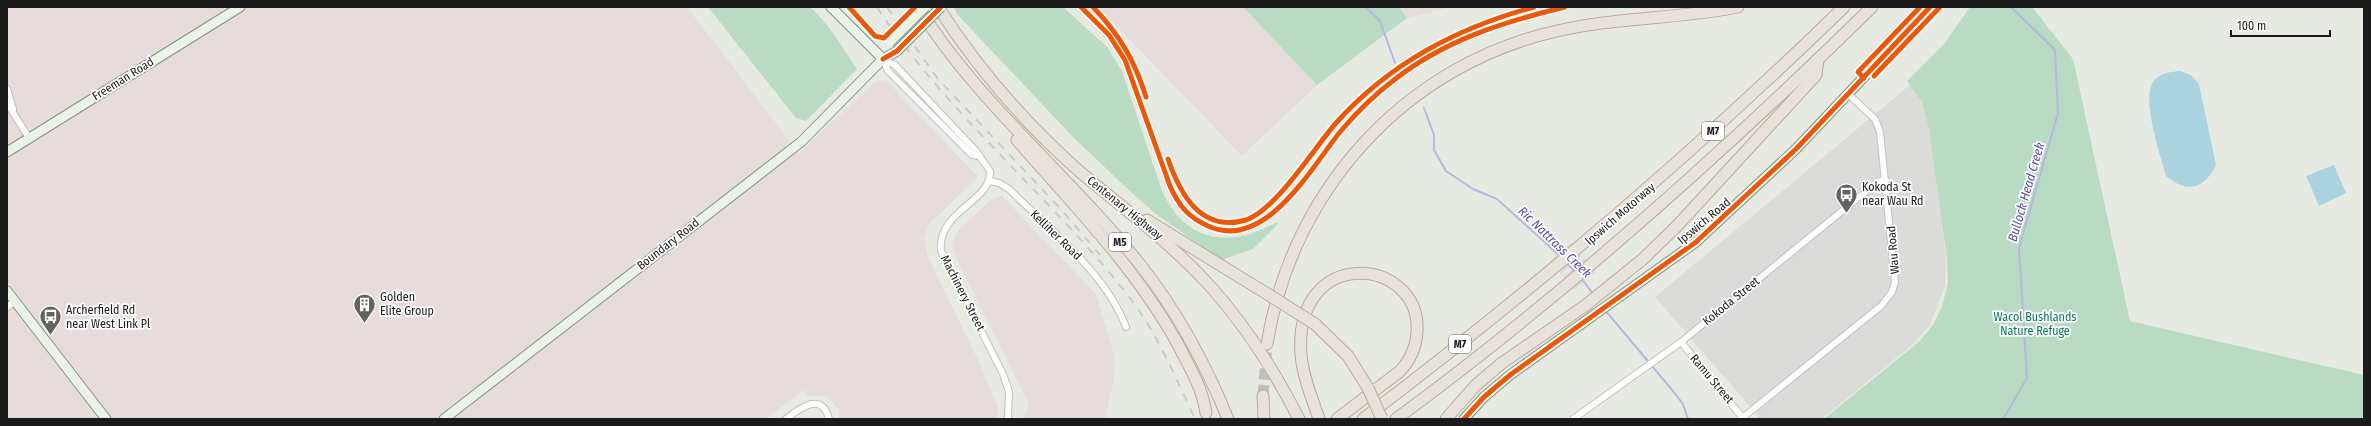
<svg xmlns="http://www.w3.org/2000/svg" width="2371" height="426" viewBox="0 0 2371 426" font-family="'Fira Sans Condensed',sans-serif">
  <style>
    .residential { fill: #dbdcd9 }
    .industrial { fill: #e6dcdb }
    .forest { fill: #b9dac3 }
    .pitch { fill: #acd4e0 }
    .pier { fill: #dadcd8 }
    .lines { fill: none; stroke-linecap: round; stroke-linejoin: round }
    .stream { stroke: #b4b9de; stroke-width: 2 }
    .highway-tunnel { stroke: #bec1bb; stroke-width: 11; stroke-dasharray: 11 5.5; stroke-linecap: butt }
    .street-casing { stroke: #c1c2bf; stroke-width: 8 }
    .secondary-casing { stroke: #82947b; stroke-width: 11 }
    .highway-casing { stroke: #bea798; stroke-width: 13 }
    .street { stroke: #fbfcfb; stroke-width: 6 }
    .secondary { stroke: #ebf2e8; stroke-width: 9 }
    .highway { stroke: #e8e2dc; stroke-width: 11 }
    .rail { stroke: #c8c9c8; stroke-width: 2; stroke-dasharray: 8 8; stroke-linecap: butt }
    .secondary-bridge-casing { stroke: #82947b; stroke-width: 11; stroke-linecap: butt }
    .highway-bridge-casing { stroke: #bea798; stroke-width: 13; stroke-linecap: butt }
    .secondary-bridge { stroke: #ebf2e8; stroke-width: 9 }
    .highway-bridge { stroke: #e8e2dc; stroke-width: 11 }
    .cycleway-casing { stroke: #fff; stroke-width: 8 }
    .cycleway { stroke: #e8590c; stroke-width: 5 }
    .labels { text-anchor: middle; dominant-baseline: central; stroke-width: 3.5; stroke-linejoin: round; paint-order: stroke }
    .shield { fill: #fff; stroke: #5f5f5f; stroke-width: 1 }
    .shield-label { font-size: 11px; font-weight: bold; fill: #1b1b1b }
    .street-label { font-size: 12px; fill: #1b1b1b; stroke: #fff }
    .poi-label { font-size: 12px; fill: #1b1b1b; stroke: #fff; text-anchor: start }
    .park-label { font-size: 12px; fill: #09785d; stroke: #fff }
    .water-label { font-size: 13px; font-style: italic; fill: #5847ab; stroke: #fff }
  </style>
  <rect width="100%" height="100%" fill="#e7eae3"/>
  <!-- residential -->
  <path class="residential" d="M1911,84L1931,119L1946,261L1945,286L1930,325L1913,344L1822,419H1757L1758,416L1655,297Z"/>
  <!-- industrial -->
  <g class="industrial">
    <path d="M7,7H687L799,153L875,82L886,80L978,177L929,224L924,238L928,257L981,366L999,410L996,419H839V410L827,396H807L803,390L766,419H7Z"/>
    <path d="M1098,7H1243L1317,85L1242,156Z"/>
    <path d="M1399,7H1454L1407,18Z"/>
    <path d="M1002,196L1096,294L1115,358L1114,379L1105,419H1023L1029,404L957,260L952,243L958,230L992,199Z"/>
  </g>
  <!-- forest -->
  <g class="forest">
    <path d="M708,7H810C830,25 842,47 857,69L806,121L796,118Z"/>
    <path d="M954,7H1063L1107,47L1122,71L1162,191C1186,243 1230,249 1277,222L1278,224L1253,249L1221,260L1156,214L1133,194L1073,137L957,14Z"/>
    <path d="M1243,7H1399L1407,18L1317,85Z"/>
    <path d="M1970,7H2032L2073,59L2130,321L2364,375V419H1824L1920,341L1933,325L1942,307L1948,283L1947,259L1929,128L1922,102L1907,81L1944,44Z"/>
  </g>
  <!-- pitch -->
  <g class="pitch">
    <path d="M2180,71L2191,75L2199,84L2216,165C2204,189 2188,194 2166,176C2161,157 2141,99 2153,82C2159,73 2169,72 2180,71Z"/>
    <path d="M2334,165L2346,193L2319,206L2306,176Z"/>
  </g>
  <!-- pier -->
  <g class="pier">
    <path d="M1571,243L1582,256L1561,274L1550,261Z"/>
    <path d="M1585,258L1596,272L1574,290L1563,277Z"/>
  </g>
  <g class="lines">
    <!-- stream -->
    <g class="stream">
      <path d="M1366,7L1380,21L1395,63"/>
      <path d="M1424,108L1434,135V150L1446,171L1473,189L1497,199L1561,257"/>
      <path d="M1566,262L1576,273"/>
      <path d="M1581,278L1594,295"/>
      <path d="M1605,310L1673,391L1683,404L1688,419"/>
      <path d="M2003,419L2027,378L2019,248L2058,113L2055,50L2011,7"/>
    </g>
    <!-- highway-tunnel -->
    <path class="highway-tunnel" d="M1263,396L1267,344"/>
    <defs>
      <g id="street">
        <path d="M1081,7L1109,35L1125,60L1170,186C1179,206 1188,217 1208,226C1265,252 1311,168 1340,132C1356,113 1374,95 1394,80C1445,40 1503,22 1565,7"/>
        <path d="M883,59L895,65L976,151L990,171C992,202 937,210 941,251L1003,374L1009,392L1008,419"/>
        <path d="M883,59L888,71L972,155L978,156"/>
        <path d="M7,89L13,109"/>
        <path d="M7,103L29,138"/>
        <path d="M989,181L999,183L1009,189C1049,229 1106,273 1126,327"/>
        <path d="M7,307L15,301"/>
        <path d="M1681,342L1742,417"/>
        <path d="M786,419C800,408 822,391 829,419"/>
        <path d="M1573,419L1681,342L1879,181L1886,180"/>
        <path d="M1741,419L1881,306L1892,292L1895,282L1880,132L1875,119L1848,94"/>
      </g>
      <g id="secondary">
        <path d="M831,7L883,59"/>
        <path d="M7,152L240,7"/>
        <path d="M7,291L106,419"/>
        <path d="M444,419L801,142L883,59L897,51"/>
        <path d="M1464,419L1484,397L1510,375L1696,242L1796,149L1930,7"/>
      </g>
      <g id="highway">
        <path d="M918,7C979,105 1071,177 1142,267C1178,313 1206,365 1228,419"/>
        <path d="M938,7C977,68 1025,123 1079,171C1124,209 1171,243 1210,286C1246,326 1275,372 1299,419"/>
        <path d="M1017,140C1076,208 1143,275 1184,356C1194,375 1203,392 1206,413"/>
        <path d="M1147,220L1269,295"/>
        <path d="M1315,324L1348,356L1368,388"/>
        <path d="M1267,344C1292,190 1405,65 1557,31C1617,17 1678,19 1738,7"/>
        <path d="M1263,396L1264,419"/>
        <path d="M1319,419C1312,398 1303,377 1301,355C1293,243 1422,257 1417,332C1416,348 1410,361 1399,372L1337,419"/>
        <path d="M1363,419C1532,291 1692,155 1844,7"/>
        <path d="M1396,419C1566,294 1722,154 1872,7"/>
        <path d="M1446,419L1476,385L1502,363L1586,305L1643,259L1677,226L1816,75L1818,60"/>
      </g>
    </defs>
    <!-- street casing -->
    <use href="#street" class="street-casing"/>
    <!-- secondary casing -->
    <use href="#secondary" class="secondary-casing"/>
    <!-- highway casing -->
    <use href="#highway" class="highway-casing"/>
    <!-- street -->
    <use href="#street" class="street"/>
    <!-- secondary -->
    <use href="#secondary" class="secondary"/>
    <!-- highway -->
    <use href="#highway" class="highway"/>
    <!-- rail -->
    <g class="rail">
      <path d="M877,7C947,114 1048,194 1127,294C1156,331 1175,376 1195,419"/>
      <path d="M887,7L938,79L1059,207L1100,255"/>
    </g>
    <defs>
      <g id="secondary-bridge">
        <path d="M890,42L925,7"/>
        <path d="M897,51L941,7"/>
      </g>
      <g id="highway-bridge">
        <path d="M1269,295L1315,324"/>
        <path d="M1368,388L1382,419"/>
      </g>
    </defs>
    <!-- secondary-bridge casing -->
    <use href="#secondary-bridge" class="secondary-bridge-casing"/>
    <!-- highway-bridge casing -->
    <use href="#highway-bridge" class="highway-bridge-casing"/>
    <!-- secondary-bridge -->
    <use href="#secondary-bridge" class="secondary-bridge"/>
    <!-- highway-bridge -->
    <use href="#highway-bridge" class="highway-bridge"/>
    <defs>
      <g id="cycleway">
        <path d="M849,7L875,36L884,38L915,7"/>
        <path d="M1081,7L1109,35L1125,60L1170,186C1179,206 1188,217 1208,226C1265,252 1311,168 1340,132C1356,113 1374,95 1394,80C1445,40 1503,22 1565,7"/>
        <path d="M1093,7C1119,34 1135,61 1146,97"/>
        <path d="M883,59L897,51L941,7"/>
        <path d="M1874,76L1940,7"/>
        <path d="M1864,78L1858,72L1920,7"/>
        <path d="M1168,159C1180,194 1201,233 1246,220C1276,210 1314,148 1336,123C1390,63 1457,28 1534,7"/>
        <path d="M1464,419L1484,397L1510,375L1696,242L1796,149L1930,7"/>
      </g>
    </defs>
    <!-- cycleway casing -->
    <use href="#cycleway" class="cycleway-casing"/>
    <!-- cycleway -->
    <use href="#cycleway" class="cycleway"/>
  </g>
  <!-- icons -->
  <defs>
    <symbol id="bus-pin" viewBox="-11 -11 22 30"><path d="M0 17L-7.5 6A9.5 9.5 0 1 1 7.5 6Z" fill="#626361" stroke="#fff"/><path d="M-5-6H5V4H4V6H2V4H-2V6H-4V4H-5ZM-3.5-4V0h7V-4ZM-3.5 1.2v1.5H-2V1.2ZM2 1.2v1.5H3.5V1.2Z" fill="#fff"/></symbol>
    <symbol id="building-pin" viewBox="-11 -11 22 30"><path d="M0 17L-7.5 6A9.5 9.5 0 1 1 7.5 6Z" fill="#626361" stroke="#fff"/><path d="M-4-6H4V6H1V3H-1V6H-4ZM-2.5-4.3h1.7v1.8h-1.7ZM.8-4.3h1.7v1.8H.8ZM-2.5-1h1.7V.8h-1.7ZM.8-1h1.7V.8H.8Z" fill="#fff"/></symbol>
  </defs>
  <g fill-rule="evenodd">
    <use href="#bus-pin" x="1834" y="182" width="25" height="34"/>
    <use href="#building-pin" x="352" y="292" width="25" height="34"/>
    <use href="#bus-pin" x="38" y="304" width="25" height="34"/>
  </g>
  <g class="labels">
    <!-- shield labels -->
    <g class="shield">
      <rect x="1702" y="122" width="22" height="18" rx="3"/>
      <rect x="1109" y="233" width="22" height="18" rx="3"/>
      <rect x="1449" y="335" width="22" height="18" rx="3"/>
    </g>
    <g class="shield-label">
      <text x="1713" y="131">M7</text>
      <text x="1120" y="242">M5</text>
      <text x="1460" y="344">M7</text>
    </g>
    <!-- street labels -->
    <g class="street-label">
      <text transform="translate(123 79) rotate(-32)">Freeman Road</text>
      <text transform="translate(1125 208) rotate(39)">Centenary Highway</text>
      <text transform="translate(1620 214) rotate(-41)">Ipswich Motorway</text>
      <text transform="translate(1704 221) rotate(-40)">Ipswich Road</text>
      <text transform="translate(1056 235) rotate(44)">Kelliher Road</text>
      <text transform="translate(668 244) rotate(-38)">Boundary Road</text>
      <text transform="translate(1893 250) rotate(-95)">Wau Road</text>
      <text transform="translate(963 293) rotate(63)">Machinery Street</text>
      <text transform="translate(1731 301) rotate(-39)">Kokoda Street</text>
      <text transform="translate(1712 379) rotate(50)">Ramu Street</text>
    </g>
    <!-- poi labels -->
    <g class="poi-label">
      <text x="1862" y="187">Kokoda St<tspan x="1862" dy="14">near Wau Rd</tspan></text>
      <text x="380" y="297">Golden<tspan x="380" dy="14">Elite Group</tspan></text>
      <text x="66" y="310">Archerfield Rd<tspan x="66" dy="14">near West Link Pl</tspan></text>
    </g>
    <!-- park labels -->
    <g class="park-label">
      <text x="2035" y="317">Wacol Bushlands<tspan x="2035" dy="14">Nature Refuge</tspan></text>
    </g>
    <!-- water labels -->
    <g class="water-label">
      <text transform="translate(2026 192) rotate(-74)">Bullock Head Creek</text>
      <text transform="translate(1555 242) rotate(44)">Ric Nattrass Creek</text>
    </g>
  </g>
  <!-- border -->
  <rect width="2371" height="426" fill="none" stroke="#1b1b1b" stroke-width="16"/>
  <!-- scale -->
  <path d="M2231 30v6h99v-6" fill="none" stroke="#1b1b1b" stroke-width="2"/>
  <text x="2237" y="30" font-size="12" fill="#1b1b1b" stroke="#ffffff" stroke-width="3" paint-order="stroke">100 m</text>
</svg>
